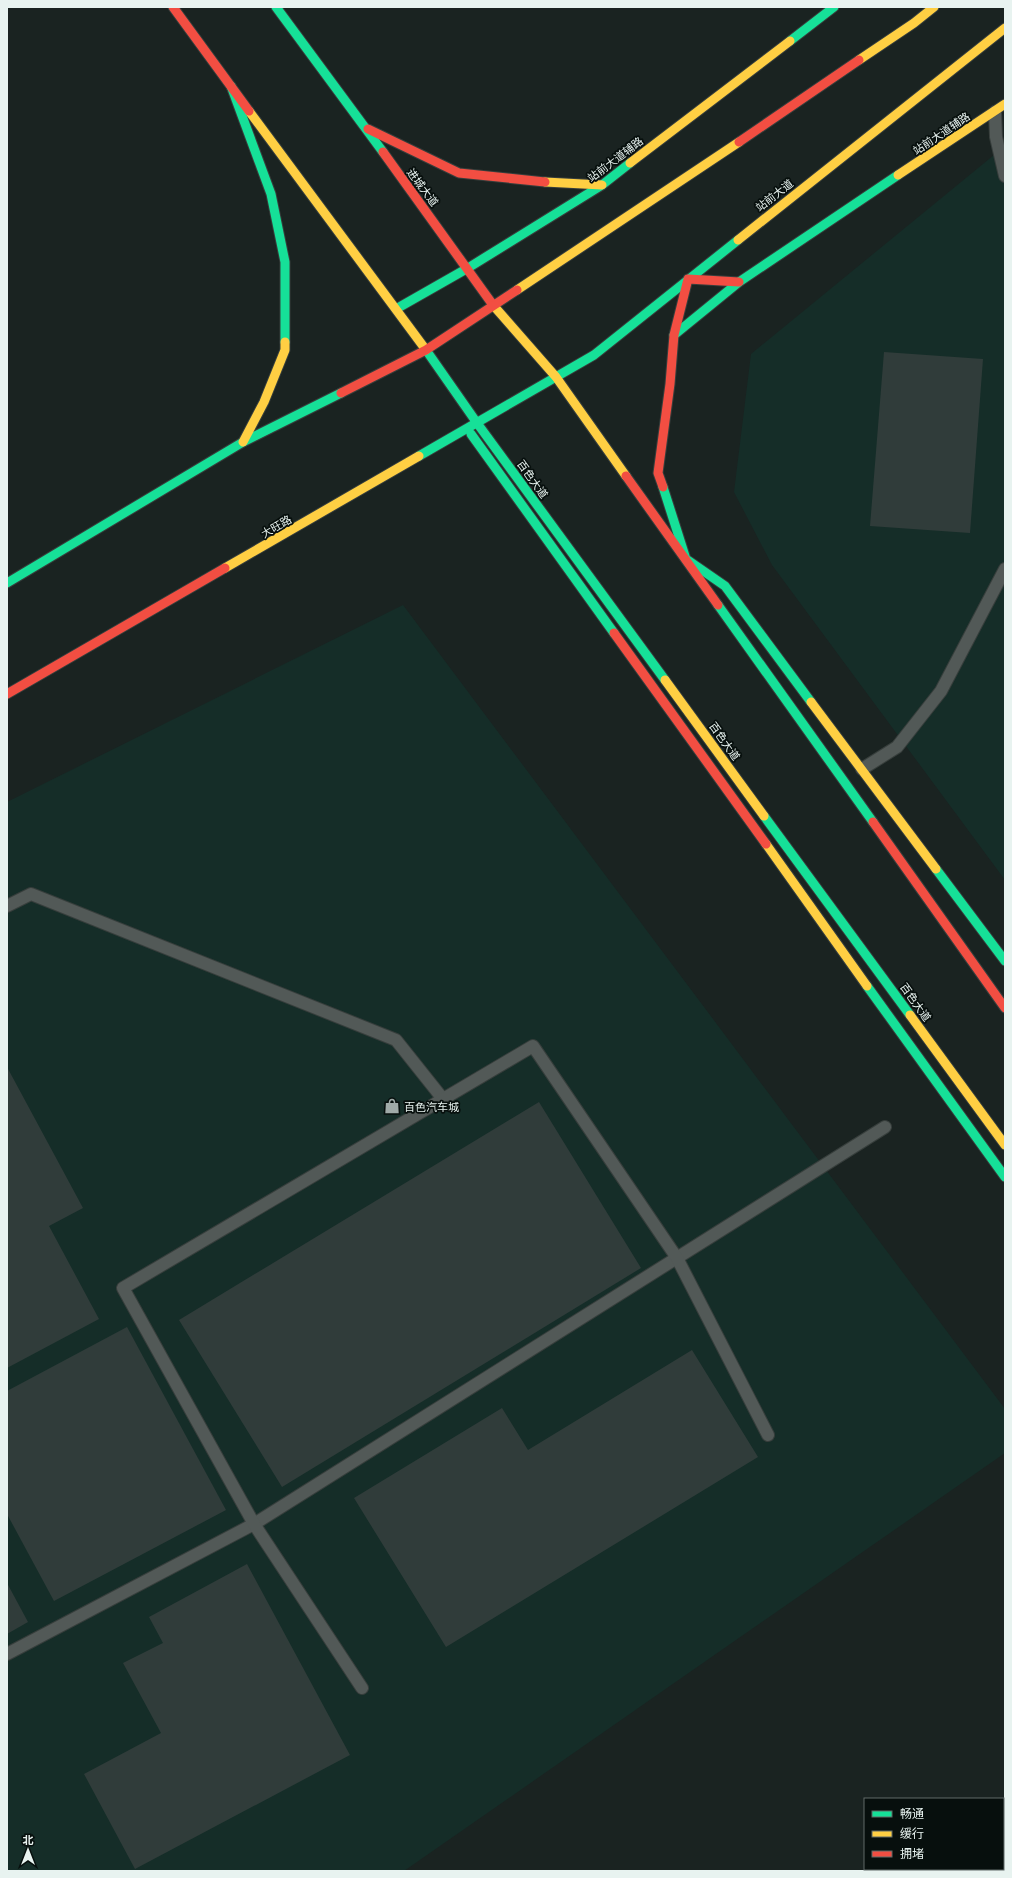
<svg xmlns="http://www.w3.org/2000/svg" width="1012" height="1878" viewBox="0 0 1012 1878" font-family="Commissioner,'Noto Sans SC',sans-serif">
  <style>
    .built { fill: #152d28 }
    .building { fill: #303c3a }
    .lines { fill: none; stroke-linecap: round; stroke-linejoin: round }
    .lane-casing { stroke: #373e3c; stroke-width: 14 }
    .fast-casing { stroke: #373e3c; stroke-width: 11 }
    .slow-casing { stroke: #373e3c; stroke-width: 11 }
    .jam-casing { stroke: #373e3c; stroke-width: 11 }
    .lane { stroke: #525957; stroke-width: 12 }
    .fast { stroke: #16e098; stroke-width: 9 }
    .slow { stroke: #ffcf43; stroke-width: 9 }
    .jam { stroke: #f24e42; stroke-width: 9 }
    .labels { text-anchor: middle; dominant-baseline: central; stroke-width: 3.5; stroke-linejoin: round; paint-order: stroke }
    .street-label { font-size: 11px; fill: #e8f3f0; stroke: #070f0d }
    .poi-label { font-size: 11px; fill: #e8f3f0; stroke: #070f0d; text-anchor: start }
  </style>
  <rect width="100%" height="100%" fill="#1a2321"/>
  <!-- built -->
  <g class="built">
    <path d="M1005,146V880L772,565L734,492L751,354Z"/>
    <path d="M403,605L1005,1409V1453L404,1871H7V802Z"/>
  </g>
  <!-- building -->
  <g class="building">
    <path d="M884,352L983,359L970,533L870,526Z"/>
    <path d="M7,1067L83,1208L49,1226L99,1319L7,1368Z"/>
    <path d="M539,1102L641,1268L282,1487L179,1320Z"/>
    <path d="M127,1327L226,1510L54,1601L7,1514V1391Z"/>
    <path d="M692,1350L758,1457L446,1647L354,1498L502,1408L528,1450Z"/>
    <path d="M247,1564L350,1755L135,1869L84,1774L161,1733L123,1663L163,1643L149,1617Z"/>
    <path d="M7,1583L28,1622L7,1634Z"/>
  </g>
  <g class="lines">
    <defs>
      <g id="lane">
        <path d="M995,112L996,137L1005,176"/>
        <path d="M862,769L897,747L941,691L1005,569"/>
        <path d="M7,906L31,894L396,1040L443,1099"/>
        <path d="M7,1654L254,1524L885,1127"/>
        <path d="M362,1688L254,1524L123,1288L533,1046L677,1258L768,1435"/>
      </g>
      <g id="fast">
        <path d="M276,7L383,152"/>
        <path d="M790,41L834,7"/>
        <path d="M231,86L271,194L285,262V342"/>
        <path d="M396,309L468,268L602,185L630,163"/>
        <path d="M674,335L739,282L898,175"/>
        <path d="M426,350L477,423L665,680"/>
        <path d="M471,434L614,633"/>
        <path d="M419,456L594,355L738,240"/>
        <path d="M663,487L686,559L725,586L811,702"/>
        <path d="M7,583L243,442L341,393"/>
        <path d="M718,605L873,822"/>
        <path d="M764,816L910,1015"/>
        <path d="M936,869L1005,961"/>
        <path d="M867,986L1005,1177"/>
      </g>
      <g id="slow">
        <path d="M859,60L914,23L934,7"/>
        <path d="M249,111L426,350"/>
        <path d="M630,163L790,41"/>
        <path d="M898,175L1005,104"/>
        <path d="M545,182L602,185"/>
        <path d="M738,240L1005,28"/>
        <path d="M517,290L739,142"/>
        <path d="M493,305L556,377L626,476"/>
        <path d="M243,442L264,402L285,350V342"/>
        <path d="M225,568L419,456"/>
        <path d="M665,680L764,816"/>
        <path d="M811,702L936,869"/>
        <path d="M766,844L867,986"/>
        <path d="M910,1015L1005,1145"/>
      </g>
      <g id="jam">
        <path d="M173,7L249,111"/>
        <path d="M368,129L459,173L545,182"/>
        <path d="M739,142L859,60"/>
        <path d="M383,152L493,305"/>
        <path d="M341,393L426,350L517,290"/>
        <path d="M626,476L718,605"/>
        <path d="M663,487L658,473L670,384L674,335L688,279L739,282"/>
        <path d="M614,633L766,844"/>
        <path d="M7,694L225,568"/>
        <path d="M873,822L1005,1008"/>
      </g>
    </defs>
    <!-- lane casing -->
    <use href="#lane" class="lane-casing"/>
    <!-- fast casing -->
    <use href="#fast" class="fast-casing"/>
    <!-- slow casing -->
    <use href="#slow" class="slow-casing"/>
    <!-- jam casing -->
    <use href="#jam" class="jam-casing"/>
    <!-- lane -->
    <use href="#lane" class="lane"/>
    <!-- fast -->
    <use href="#fast" class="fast"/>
    <!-- slow -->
    <use href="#slow" class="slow"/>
    <!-- jam -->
    <use href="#jam" class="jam"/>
  </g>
  <!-- icons -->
  <defs>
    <symbol id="shop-bare" viewBox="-9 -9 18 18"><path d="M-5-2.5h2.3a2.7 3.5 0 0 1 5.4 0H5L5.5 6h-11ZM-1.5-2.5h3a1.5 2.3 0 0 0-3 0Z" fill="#a0aaa8" stroke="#070f0d" stroke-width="2.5" paint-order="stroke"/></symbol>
  </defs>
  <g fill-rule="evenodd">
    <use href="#shop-bare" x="381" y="1095" width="22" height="22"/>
  </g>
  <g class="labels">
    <!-- street labels -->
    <g class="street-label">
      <text transform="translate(941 133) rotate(-34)">站前大道辅路</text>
      <text transform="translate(615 159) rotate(-37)">站前大道辅路</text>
      <text transform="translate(423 187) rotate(53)">进城大道</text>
      <text transform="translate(774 195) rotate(-38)">站前大道</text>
      <text transform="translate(533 479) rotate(54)">百色大道</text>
      <text transform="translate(276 526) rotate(-30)">大旺路</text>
      <text transform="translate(725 741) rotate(54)">百色大道</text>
      <text transform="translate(916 1002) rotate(54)">百色大道</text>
    </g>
    <!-- poi labels -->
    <g class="poi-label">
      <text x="404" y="1106">百色汽车城</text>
    </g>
  </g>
  <!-- border -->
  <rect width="1012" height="1878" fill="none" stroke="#e8f3f0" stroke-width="16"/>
  <!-- legend -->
  <rect x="864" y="1798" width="140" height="72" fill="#070f0d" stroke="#616a68"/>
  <rect x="872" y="1811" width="20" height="6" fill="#16e098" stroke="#616a68"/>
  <text x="900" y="1818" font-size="12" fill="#e8f3f0">畅通</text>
  <rect x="872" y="1831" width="20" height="6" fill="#ffcf43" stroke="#616a68"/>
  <text x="900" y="1838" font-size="12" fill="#e8f3f0">缓行</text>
  <rect x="872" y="1851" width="20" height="6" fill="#f24e42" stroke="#616a68"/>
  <text x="900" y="1858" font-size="12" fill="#e8f3f0">拥堵</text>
  <!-- north arrow -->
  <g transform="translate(28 1850)" stroke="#070f0d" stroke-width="3" paint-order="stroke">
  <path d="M0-3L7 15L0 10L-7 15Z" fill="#e8f3f0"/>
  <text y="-6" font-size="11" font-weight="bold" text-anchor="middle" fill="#e8f3f0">北</text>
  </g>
</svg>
